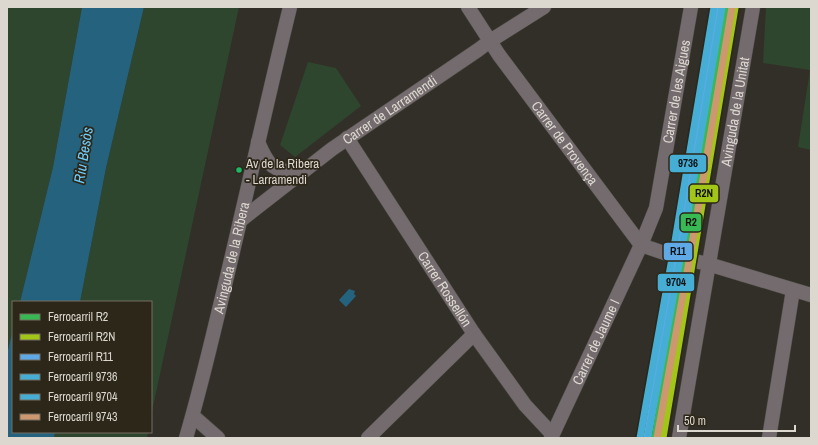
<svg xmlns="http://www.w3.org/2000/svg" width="818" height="445" viewBox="0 0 818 445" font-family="'Archivo Narrow',sans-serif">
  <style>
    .green { fill: #2e462d }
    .water { fill: #25627e }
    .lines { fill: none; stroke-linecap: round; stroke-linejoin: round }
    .minor-casing { stroke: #504d47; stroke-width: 15 }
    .minor { stroke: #746b6e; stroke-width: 14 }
    .rail-1-casing { stroke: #2d2719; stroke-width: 10 }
    .rail-2-casing { stroke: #2d2719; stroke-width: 10 }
    .rail-3-casing { stroke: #2d2719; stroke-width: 10 }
    .rail-4-casing { stroke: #2d2719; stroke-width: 10 }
    .rail-5-casing { stroke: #2d2719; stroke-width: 10 }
    .rail-6-casing { stroke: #2d2719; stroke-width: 10 }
    .rail-1 { stroke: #38b953; stroke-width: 7 }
    .rail-2 { stroke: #a2c617; stroke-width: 7 }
    .rail-3 { stroke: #5fa9e7; stroke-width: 7 }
    .rail-4 { stroke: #46aed5; stroke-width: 7 }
    .rail-5 { stroke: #46aed5; stroke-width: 7 }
    .rail-6 { stroke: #cd976f; stroke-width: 7 }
    .bus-dot { fill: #1ab867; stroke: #2d2719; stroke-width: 1.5 }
    .labels { text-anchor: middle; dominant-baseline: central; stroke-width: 3.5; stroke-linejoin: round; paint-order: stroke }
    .bus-label { font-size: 13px; fill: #dcd8d0; stroke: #2d2719; text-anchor: start }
    .street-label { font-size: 14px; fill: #dcd8d0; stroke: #2d2719 }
    .water-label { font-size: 15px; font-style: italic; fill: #6ecefd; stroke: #2d2719 }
    .line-badge { stroke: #2d2719; stroke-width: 1.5 }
    .pale-badge-label { font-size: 11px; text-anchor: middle; font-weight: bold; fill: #111 }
  </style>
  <rect width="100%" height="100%" fill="#322f28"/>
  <!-- green -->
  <g class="green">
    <path d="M7,7H82L53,167L20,302H13V329L7,354Z"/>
    <path d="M144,7H239L151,416V302H80L106,168Z"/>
    <path d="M766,7H811V150L798,147L810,70L763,63Z"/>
    <path d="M308,62L336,68L361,106L295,157L280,145Z"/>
    <path d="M55,432H148L147,438H54Z"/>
  </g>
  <!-- water -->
  <g class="water">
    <path d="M82,7H144L106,168L80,302H20L53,167Z"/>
    <path d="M349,289L355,291L354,294L356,296L346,307L339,300Z"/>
    <path d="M13,329V432H55L54,438H7V354Z"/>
  </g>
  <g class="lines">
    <defs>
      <g id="minor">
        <path id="s1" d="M468,7L499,55L641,245"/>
        <path id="s2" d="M347,138L474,334L525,405L552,434"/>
        <path d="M258,142C269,168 272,169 299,174"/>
        <path id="s3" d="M241,220L332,149L478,50L490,41L544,7"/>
        <path d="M641,245L676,257L708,264L811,295"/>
        <path d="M193,416L218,438"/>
        <path id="s4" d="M186,438C198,397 208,356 218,314C243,212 265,109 290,7"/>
        <path d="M368,438L474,334"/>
        <path id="s5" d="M551,438L641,245L656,208L691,7"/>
        <path id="s6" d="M679,438L753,7"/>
        <path d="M769,438L793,290"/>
      </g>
    </defs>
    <!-- minor casing -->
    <use href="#minor" class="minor-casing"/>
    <!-- minor -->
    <use href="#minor" class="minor"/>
    <defs>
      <path id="rail-1" d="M655,438L727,7"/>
      <path id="rail-2" d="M663,438L735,8"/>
      <path id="rail-3" d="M647,437L719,7"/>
      <path id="rail-4" d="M640,438L674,247L714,7"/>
      <path id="rail-5" d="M648,438L682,248L722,8"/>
      <path id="rail-6" d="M657,438L691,250L732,7"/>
    </defs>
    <!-- rail-1 casing -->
    <use href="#rail-1" class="rail-1-casing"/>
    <!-- rail-2 casing -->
    <use href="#rail-2" class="rail-2-casing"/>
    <!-- rail-3 casing -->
    <use href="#rail-3" class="rail-3-casing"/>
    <!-- rail-4 casing -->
    <use href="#rail-4" class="rail-4-casing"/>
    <!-- rail-5 casing -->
    <use href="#rail-5" class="rail-5-casing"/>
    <!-- rail-6 casing -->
    <use href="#rail-6" class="rail-6-casing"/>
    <!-- rail-1 -->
    <use href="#rail-1" class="rail-1"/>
    <!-- rail-2 -->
    <use href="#rail-2" class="rail-2"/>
    <!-- rail-3 -->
    <use href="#rail-3" class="rail-3"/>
    <!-- rail-4 -->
    <use href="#rail-4" class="rail-4"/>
    <!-- rail-5 -->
    <use href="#rail-5" class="rail-5"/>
    <!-- rail-6 -->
    <use href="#rail-6" class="rail-6"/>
  </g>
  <!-- markers -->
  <circle class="bus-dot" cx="239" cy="170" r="3.5"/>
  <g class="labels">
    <!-- bus labels -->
    <g class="bus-label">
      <text x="246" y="163">Av de la Ribera<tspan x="246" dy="16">- Larramendi</tspan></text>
    </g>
    <!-- street labels -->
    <g class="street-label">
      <text stroke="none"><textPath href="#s5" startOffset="371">Carrer de les Aigues</textPath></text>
      <text stroke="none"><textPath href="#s3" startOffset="185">Carrer de Larramendi</textPath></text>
      <text stroke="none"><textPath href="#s6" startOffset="331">Avinguda de la Unitat</textPath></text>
      <text stroke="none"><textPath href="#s1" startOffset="167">Carrer de Provença</textPath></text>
      <text stroke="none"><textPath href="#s4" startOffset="186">Avinguda de la Ribera</textPath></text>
      <text stroke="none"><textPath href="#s2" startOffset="180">Carrer Rossellón</textPath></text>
      <text stroke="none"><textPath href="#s5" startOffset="106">Carrer de Jaume I</textPath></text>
    </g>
    <!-- water labels -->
    <g class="water-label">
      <text transform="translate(83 155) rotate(-81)">Riu Besòs</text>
    </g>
  </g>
  <g class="line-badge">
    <rect x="669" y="154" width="38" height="19" rx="4" fill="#46aed5"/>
    <rect x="689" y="184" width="30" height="19" rx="4" fill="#a2c617"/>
    <rect x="680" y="213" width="22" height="19" rx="4" fill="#38b953"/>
    <rect x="663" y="242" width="30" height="19" rx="4" fill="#5fa9e7"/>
    <rect x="657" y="273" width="38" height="19" rx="4" fill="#46aed5"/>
  </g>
  <g class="pale-badge-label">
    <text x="688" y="167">9736</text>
    <text x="704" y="197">R2N</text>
    <text x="691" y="226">R2</text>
    <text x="678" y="255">R11</text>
    <text x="676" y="286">9704</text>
  </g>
  <!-- border -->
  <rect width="818" height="445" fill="none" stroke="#dcd8d0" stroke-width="16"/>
  <!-- legend -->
  <rect x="12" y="301" width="140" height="132" fill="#2d2719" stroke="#736e62"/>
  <rect x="20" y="314" width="20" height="6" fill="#38b953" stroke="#736e62"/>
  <text x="48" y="321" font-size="12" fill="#dcd8d0">Ferrocarril R2</text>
  <rect x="20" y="334" width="20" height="6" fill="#a2c617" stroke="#736e62"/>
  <text x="48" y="341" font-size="12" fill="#dcd8d0">Ferrocarril R2N</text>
  <rect x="20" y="354" width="20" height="6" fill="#5fa9e7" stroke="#736e62"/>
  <text x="48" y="361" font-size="12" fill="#dcd8d0">Ferrocarril R11</text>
  <rect x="20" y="374" width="20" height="6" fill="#46aed5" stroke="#736e62"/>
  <text x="48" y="381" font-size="12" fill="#dcd8d0">Ferrocarril 9736</text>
  <rect x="20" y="394" width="20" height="6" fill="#46aed5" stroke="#736e62"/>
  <text x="48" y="401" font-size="12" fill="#dcd8d0">Ferrocarril 9704</text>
  <rect x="20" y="414" width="20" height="6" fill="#cd976f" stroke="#736e62"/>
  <text x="48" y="421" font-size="12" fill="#dcd8d0">Ferrocarril 9743</text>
  <!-- scale -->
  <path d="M678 425v6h117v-6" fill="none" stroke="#dcd8d0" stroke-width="2"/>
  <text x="684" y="425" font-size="12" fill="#dcd8d0" stroke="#2d2719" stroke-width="3" paint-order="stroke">50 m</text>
</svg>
